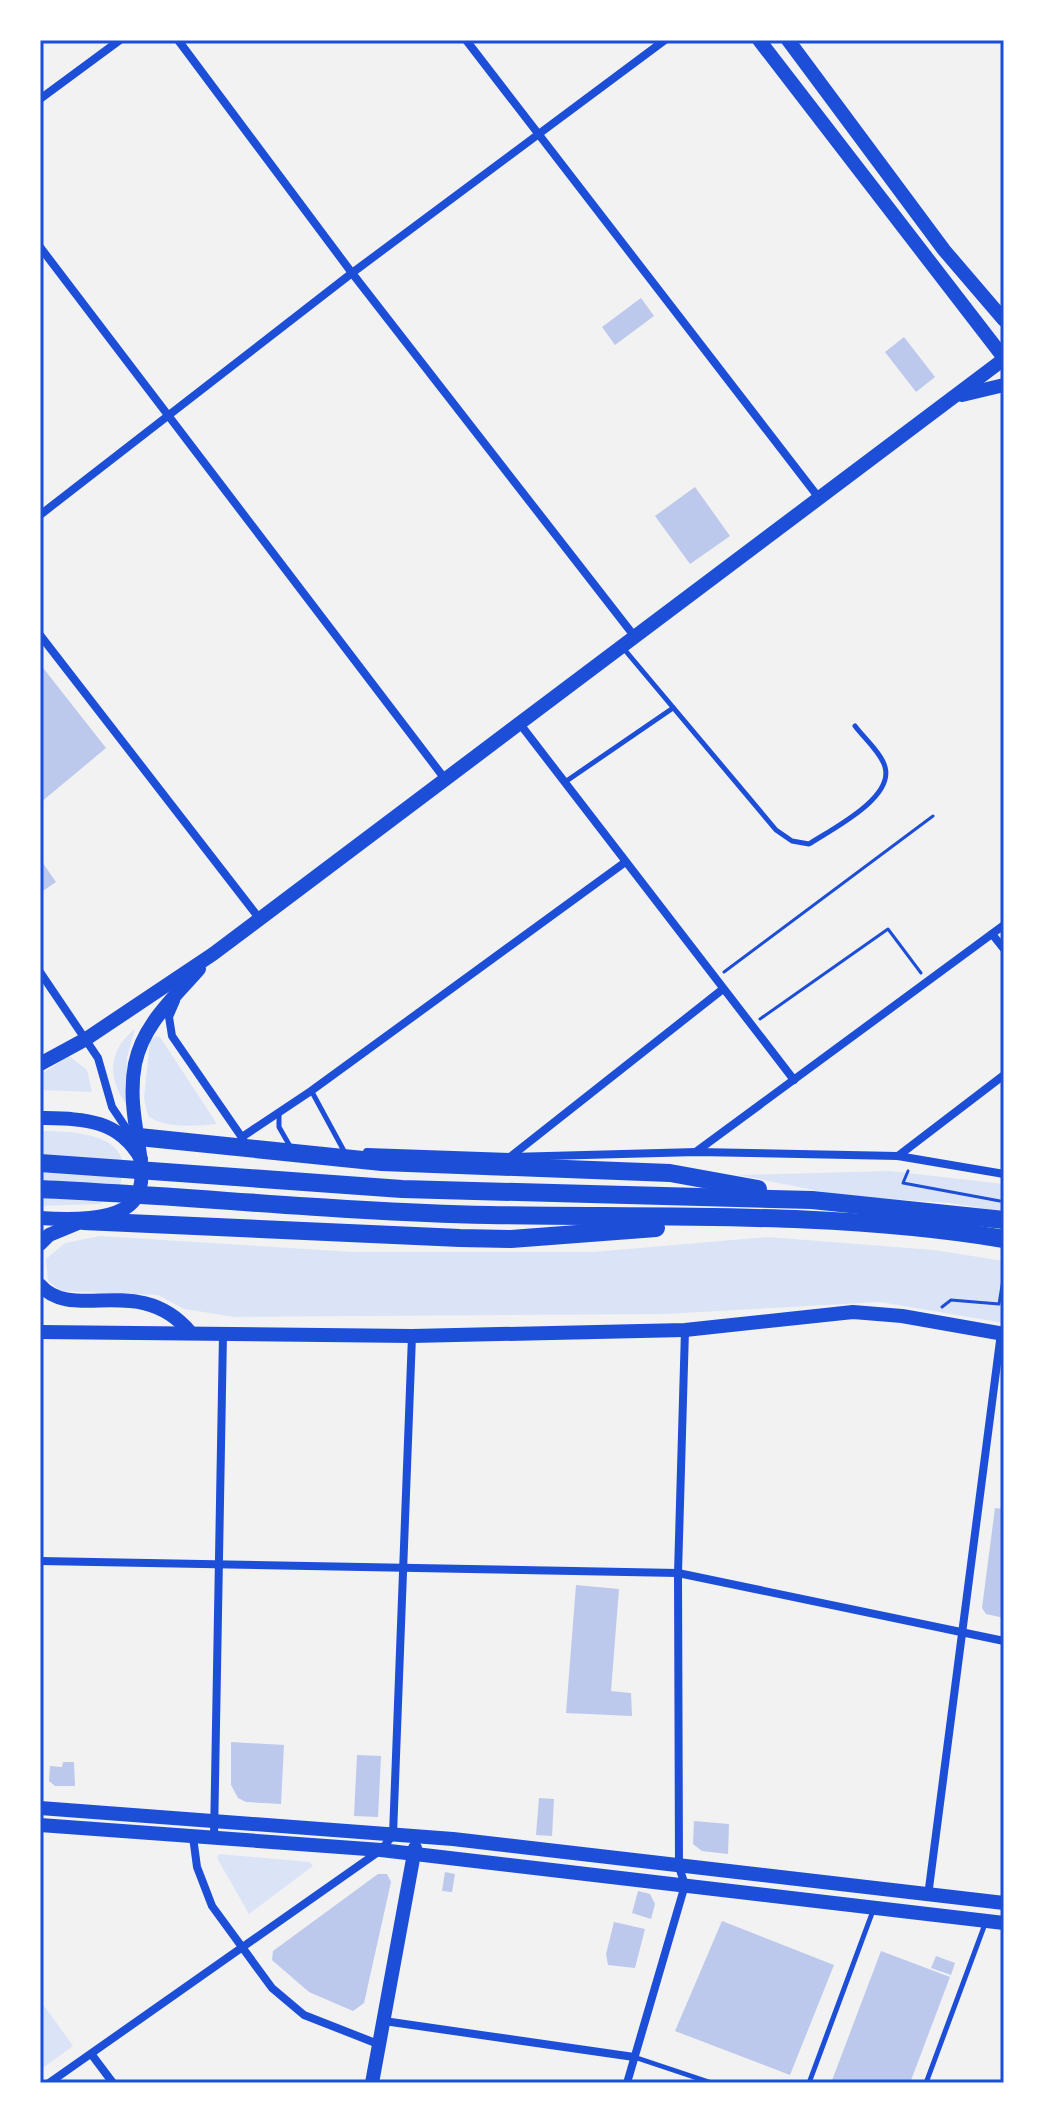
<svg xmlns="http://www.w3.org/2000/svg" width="1044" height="2123" viewBox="0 0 1044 2123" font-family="Literata,serif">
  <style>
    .green { fill: #dbe4f7 }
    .building { fill: #bdc9ec }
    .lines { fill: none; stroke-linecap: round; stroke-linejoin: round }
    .path { stroke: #1d4ed8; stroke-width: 3 }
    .service { stroke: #1d4ed8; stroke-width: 5 }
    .minor { stroke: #1d4ed8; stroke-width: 8 }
    .secondary { stroke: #1d4ed8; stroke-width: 14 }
    .motorway { stroke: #1d4ed8; stroke-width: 18 }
    .neatline { fill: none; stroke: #1d4ed8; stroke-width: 3 }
  </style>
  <rect width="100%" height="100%" fill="#f2f2f2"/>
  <!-- green -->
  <g class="green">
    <path d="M135,1029L127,1057V1105C107,1079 108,1050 135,1029Z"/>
    <path d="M156,1036L160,1037L217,1124C196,1126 166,1129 148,1116L144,1098L150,1041Z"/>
    <path d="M69,1056L87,1070L92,1092L40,1090V1075Z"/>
    <path d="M40,1131C77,1131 142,1134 118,1190L99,1204L40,1206Z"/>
    <path d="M890,1171L1004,1184V1212L950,1203L843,1196L739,1175Z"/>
    <path d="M100,1236L353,1252H593L768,1237L934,1250L1004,1261V1323L880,1302L665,1314L235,1317L184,1309L158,1295L61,1291L48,1281L46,1259L65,1243Z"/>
    <path d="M219,1854L310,1862L313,1866L249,1914L217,1858Z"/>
    <path d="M40,2000L73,2046L40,2070Z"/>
  </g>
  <!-- building -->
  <g class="building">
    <path d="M641,298L654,316L615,345L602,327Z"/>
    <path d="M904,337L935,377L916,392L885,352Z"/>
    <path d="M695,487L730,536L690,564L655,516Z"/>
    <path d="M40,664L106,748L40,803Z"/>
    <path d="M40,859L56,882L40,893Z"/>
    <path d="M995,1508L1004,1509V1618L986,1614L982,1608Z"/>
    <path d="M576,1585L619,1589L611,1691L631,1693L632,1716L566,1713Z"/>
    <path d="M231,1742L284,1745L281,1804L246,1802L238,1798L231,1785Z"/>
    <path d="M357,1755L381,1756L378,1817L354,1816Z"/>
    <path d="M63,1762H74L75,1786H55L49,1781L50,1766L62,1767Z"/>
    <path d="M539,1798L554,1799L552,1836L536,1835Z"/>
    <path d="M694,1821L729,1824L728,1854L702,1851L693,1844Z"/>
    <path d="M445,1872L455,1874L452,1892L442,1891Z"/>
    <path d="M378,1874H387L391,1882L364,2003L353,2011L309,1992L272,1960L273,1951Z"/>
    <path d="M638,1891L650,1894L655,1904L651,1919L632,1913Z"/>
    <path d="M722,1921L834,1965L790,2075L675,2031Z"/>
    <path d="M614,1922L645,1929L635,1968L608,1965L606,1954Z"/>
    <path d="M881,1951L950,1977L910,2083H831Z"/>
    <path d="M936,1956L955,1963L951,1975L931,1968Z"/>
  </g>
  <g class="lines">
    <!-- path -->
    <g class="path">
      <path d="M724,972L933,816"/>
      <path d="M760,1019L888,929L921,973"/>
      <path d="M908,1171L903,1183L1000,1201"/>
      <path d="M942,1307L951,1300L999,1304L1004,1273"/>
    </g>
    <!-- service -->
    <g class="service">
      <path d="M624,649L776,830L792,841L809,844C832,829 894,798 885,767C882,754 864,738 855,726"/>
      <path d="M565,782L673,708"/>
      <path d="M312,1092L344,1151"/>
      <path d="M279,1113V1127L291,1148"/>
      <path d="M634,2057L712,2083"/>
      <path d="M809,2083L874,1908"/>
      <path d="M926,2083L985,1924"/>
    </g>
    <!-- minor -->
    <g class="minor">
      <path d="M178,40L352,273L635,637"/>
      <path d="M466,40L819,498"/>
      <path d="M40,99L120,40"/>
      <path d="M40,247L445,779"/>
      <path d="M40,515L352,273L665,40"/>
      <path d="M40,635L259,918"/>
      <path d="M520,724L794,1080"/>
      <path d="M992,934L1004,949"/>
      <path d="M40,972L98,1058L112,1107L134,1140"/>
      <path d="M176,1001L169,1017L172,1036L243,1139"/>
      <path d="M242,1137L311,1091L624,863"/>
      <path d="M697,1151L1004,925"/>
      <path d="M367,1152L510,1157L697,1152L898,1156L1004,1174"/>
      <path d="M898,1156L1004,1075"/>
      <path d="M510,1157L723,989"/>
      <path d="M40,1561L678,1573L1004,1641"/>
      <path d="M193,1837L197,1867L212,1906L272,1988L304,2015L378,2044"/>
      <path d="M214,1838L223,1334"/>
      <path d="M928,1896L1001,1333"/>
      <path d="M384,2021L634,2057"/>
      <path d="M92,2055L113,2083"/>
      <path d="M49,2083L381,1850L393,1835L412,1336"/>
      <path d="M627,2083L685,1885L679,1867L678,1573L685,1330"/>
    </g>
    <!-- secondary -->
    <g class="secondary">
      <path d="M759,40L1004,358"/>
      <path d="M788,40L944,250L1004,320"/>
      <path d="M962,395L1004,385"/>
      <path d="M40,1064L86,1039L213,954L1004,359"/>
      <path d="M40,1118C82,1119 118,1118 141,1159"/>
      <path d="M40,1218C201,1229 118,1151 135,1064C143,1024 174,998 199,969"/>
      <path d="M40,1244L49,1235L78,1223"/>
      <path d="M40,1285C73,1323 139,1272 190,1332"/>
      <path d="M40,1332L412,1336L685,1330L853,1312L902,1316L1004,1334"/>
      <path d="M40,1808L453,1839L1004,1903"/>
      <path d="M40,1825L381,1850L1004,1923"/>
      <path d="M372,2083L415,1848"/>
    </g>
    <!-- motorway -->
    <g class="motorway">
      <path d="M139,1137L382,1162L670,1173L758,1189"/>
      <path d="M40,1163L402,1189L812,1200L1004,1220"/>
      <path d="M40,1189C190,1196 339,1212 489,1215C660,1218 835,1211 1004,1239"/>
      <path d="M83,1221L460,1238L511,1239L656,1228"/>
    </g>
  </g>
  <!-- border -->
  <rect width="1044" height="2123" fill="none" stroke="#ffffff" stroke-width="84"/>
  <rect x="42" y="42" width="960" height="2039" class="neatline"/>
</svg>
